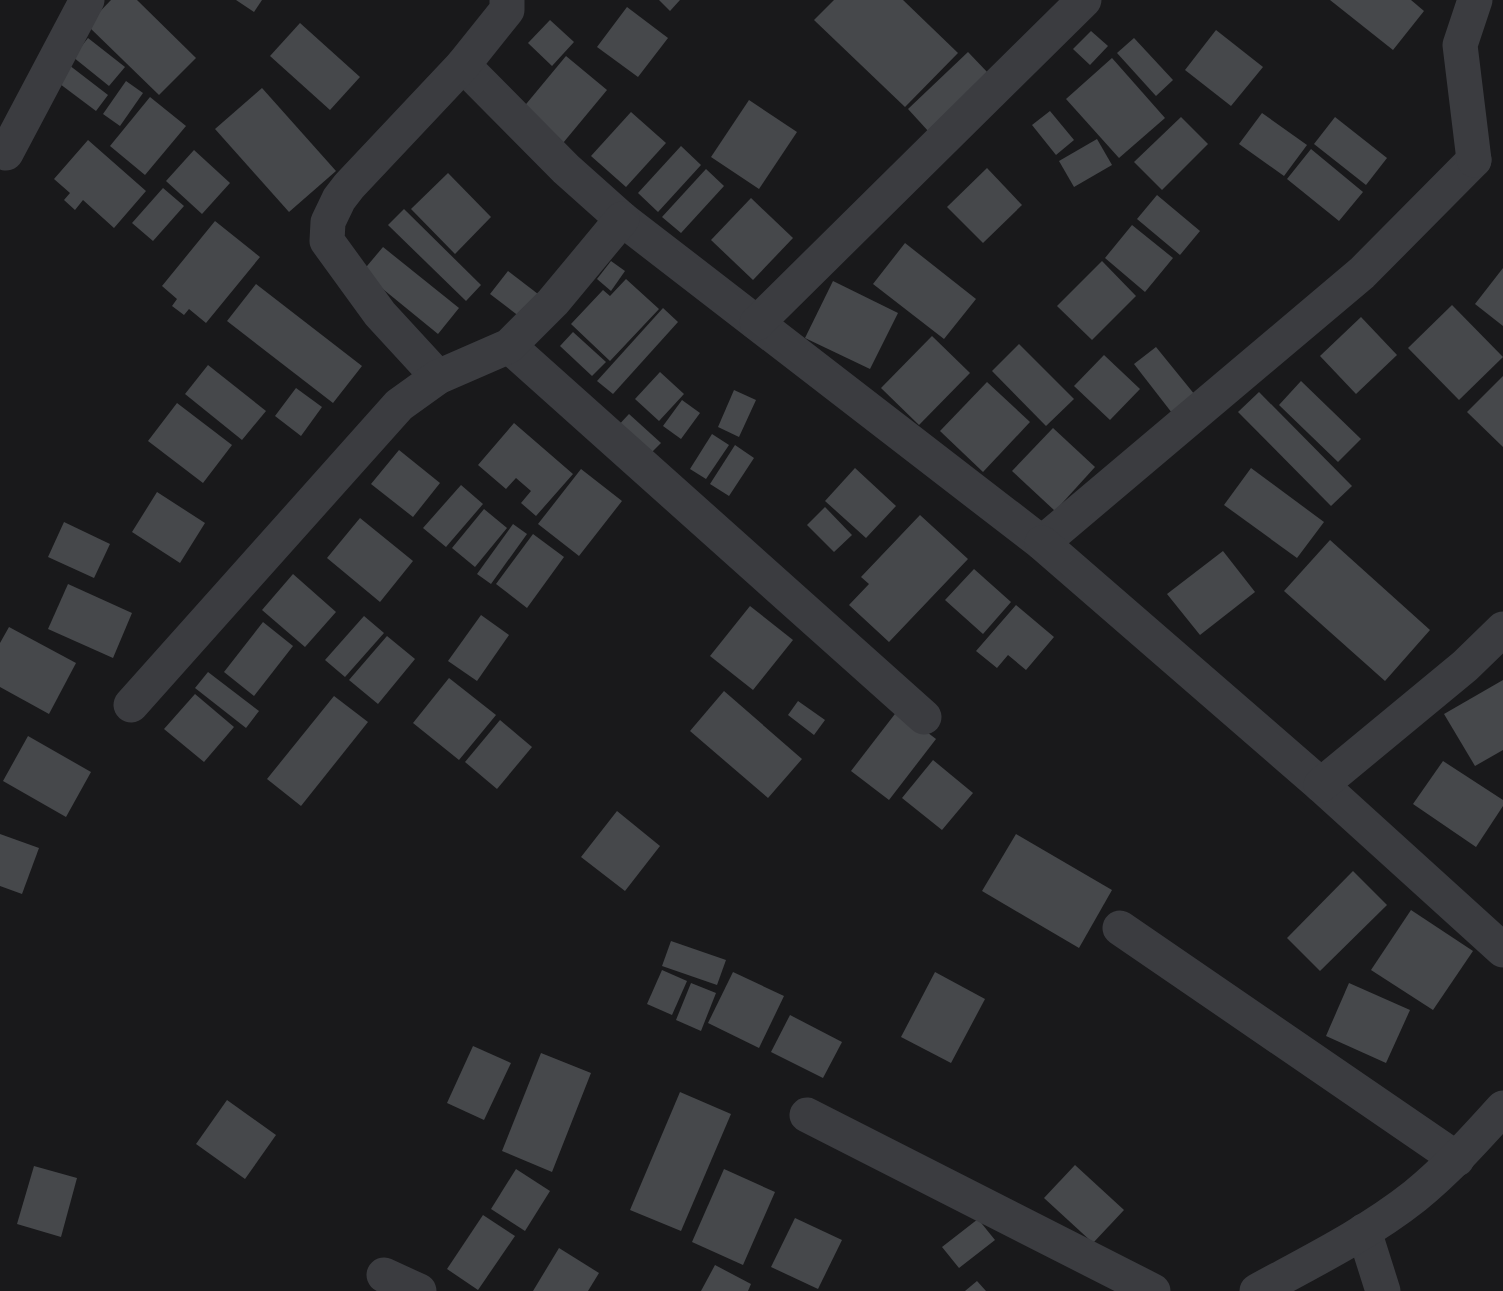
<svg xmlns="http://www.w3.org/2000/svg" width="1503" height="1291" viewBox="0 0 1503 1291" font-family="Lato,sans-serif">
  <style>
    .building { fill: #46484b }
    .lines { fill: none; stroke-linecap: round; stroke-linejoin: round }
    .street { stroke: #3b3c40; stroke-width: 35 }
  </style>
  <rect width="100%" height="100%" fill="#19191b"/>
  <!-- building -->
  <g class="building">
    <path d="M111,0H137L196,58L159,95L87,25Z"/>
    <path d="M236,0H262L254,12Z"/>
    <path d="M659,0H680L670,11Z"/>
    <path d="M834,0H903L958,53L905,107L814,20Z"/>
    <path d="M1330,0H1411L1424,11L1393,50Z"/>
    <path d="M627,7L668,38L638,77L597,47Z"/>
    <path d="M550,20L574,42L552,66L528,43Z"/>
    <path d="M300,23L360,77L330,110L270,56Z"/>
    <path d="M1216,30L1263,67L1231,106L1185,70Z"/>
    <path d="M1091,31L1108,46L1090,65L1073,49Z"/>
    <path d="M88,38L125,67L109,86L73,57Z"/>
    <path d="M1134,38L1173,80L1156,96L1117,53Z"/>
    <path d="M968,52L989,74L929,132L908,109Z"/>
    <path d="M566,56L607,90L563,143L522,109Z"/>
    <path d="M1112,58L1165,118L1119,158L1066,99Z"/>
    <path d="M69,65L108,95L96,111L56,81Z"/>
    <path d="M126,81L143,93L120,126L103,114Z"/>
    <path d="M262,88L336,171L289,212L215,129Z"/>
    <path d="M150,97L186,126L145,175L110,146Z"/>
    <path d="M749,100L797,132L759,189L711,157Z"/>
    <path d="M1050,111L1074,140L1056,155L1032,125Z"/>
    <path d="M631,112L666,143L626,187L591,156Z"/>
    <path d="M1262,113L1307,145L1284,176L1239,144Z"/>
    <path d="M1181,117L1208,144L1162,190L1134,162Z"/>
    <path d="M1335,117L1387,158L1366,185L1314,144Z"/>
    <path d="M1097,139L1112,165L1074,187L1059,161Z"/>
    <path d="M88,140L146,191L114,228L83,200L75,210L64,200L70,193L54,179Z"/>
    <path d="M681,146L701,165L658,212L638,193Z"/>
    <path d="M1311,149L1363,192L1339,221L1287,179Z"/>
    <path d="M194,150L230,183L202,214L166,181Z"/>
    <path d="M987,168L1022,205L983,243L947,207Z"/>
    <path d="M706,169L724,186L681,233L662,217Z"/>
    <path d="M448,173L491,217L455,254L411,209Z"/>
    <path d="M163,188L184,206L153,241L132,223Z"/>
    <path d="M1157,195L1200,231L1180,255L1137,219Z"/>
    <path d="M751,198L793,238L753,280L711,240Z"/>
    <path d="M404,209L481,285L466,301L388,225Z"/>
    <path d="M215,221L260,257L206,323L189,309L184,315L172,306L177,299L162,286Z"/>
    <path d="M1132,225L1173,258L1145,292L1105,258Z"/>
    <path d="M905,243L976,299L944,339L873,284Z"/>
    <path d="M383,247L459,308L438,334L362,272Z"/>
    <path d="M611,261L625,271L611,291L597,279Z"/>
    <path d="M1102,261L1136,296L1092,340L1057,306Z"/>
    <path d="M1503,268V326L1475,304Z"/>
    <path d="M508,271L538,294L520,317L490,294Z"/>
    <path d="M626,279L659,309L610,361L571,324L603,290L610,296Z"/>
    <path d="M833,281L898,313L870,369L805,338Z"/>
    <path d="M256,284L362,366L333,403L227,321Z"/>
    <path d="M1452,305L1503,357L1459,400L1408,348Z"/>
    <path d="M663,308L678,322L613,394L597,381Z"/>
    <path d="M1361,317L1397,355L1356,394L1320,356Z"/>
    <path d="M573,332L606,362L592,376L560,346Z"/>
    <path d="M932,336L970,373L919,425L881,388Z"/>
    <path d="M1019,344L1074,399L1046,426L992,371Z"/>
    <path d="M1156,347L1195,395L1172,413L1134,364Z"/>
    <path d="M1104,355L1140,389L1110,420L1074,386Z"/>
    <path d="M208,365L266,411L242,440L185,394Z"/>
    <path d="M660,372L684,394L659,421L635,399Z"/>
    <path d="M1503,376V447L1467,412Z"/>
    <path d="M1301,381L1361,439L1338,462L1279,405Z"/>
    <path d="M987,382L1030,422L983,472L940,431Z"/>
    <path d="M296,388L322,407L301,436L275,416Z"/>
    <path d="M734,390L756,400L739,437L718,427Z"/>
    <path d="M1259,392L1352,486L1331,506L1238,412Z"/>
    <path d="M682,400L700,413L681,439L663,426Z"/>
    <path d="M177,403L232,445L203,483L148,441Z"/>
    <path d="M629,414L661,443L646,458L615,429Z"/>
    <path d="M514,423L573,474L536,516L521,503L531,491L516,478L506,489L478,465Z"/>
    <path d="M1053,428L1095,467L1055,511L1012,471Z"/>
    <path d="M712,434L729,445L706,479L690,469Z"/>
    <path d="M735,445L754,458L729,496L710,484Z"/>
    <path d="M399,450L440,483L413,517L371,484Z"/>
    <path d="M855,468L896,506L866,538L825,501Z"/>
    <path d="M1251,468L1324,522L1297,558L1224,505Z"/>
    <path d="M581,469L622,501L579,556L538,524Z"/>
    <path d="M461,485L483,504L446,547L423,528Z"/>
    <path d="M157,492L205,523L180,563L132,532Z"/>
    <path d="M825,507L852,535L834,552L807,525Z"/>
    <path d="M484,509L507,528L475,567L452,548Z"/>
    <path d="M920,515L968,559L889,642L849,605L869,584L861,577Z"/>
    <path d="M360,518L413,561L380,602L327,558Z"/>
    <path d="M64,522L110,544L94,578L48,557Z"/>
    <path d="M513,524L527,534L491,584L477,574Z"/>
    <path d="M533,534L564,557L527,608L496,584Z"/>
    <path d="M1330,540L1430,630L1385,681L1284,591Z"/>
    <path d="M1223,551L1255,592L1200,635L1167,594Z"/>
    <path d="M974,569L1011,602L983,634L945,600Z"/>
    <path d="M293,574L336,612L305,647L262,610Z"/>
    <path d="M68,584L132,613L113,658L48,629Z"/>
    <path d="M1016,605L1054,637L1026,670L1008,655L997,668L976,651Z"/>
    <path d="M750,606L793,640L753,690L710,656Z"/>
    <path d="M481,615L509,635L477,681L448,661Z"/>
    <path d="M364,616L384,633L345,677L325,660Z"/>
    <path d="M263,622L293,646L254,696L224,672Z"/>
    <path d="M9,627L76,663L49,714L0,687V643Z"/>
    <path d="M387,636L415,659L378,704L349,680Z"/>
    <path d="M208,672L259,711L246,728L195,688Z"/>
    <path d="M449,678L496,715L459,760L413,723Z"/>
    <path d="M1503,680V750L1475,766L1444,714Z"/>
    <path d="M724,691L802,759L768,798L690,731Z"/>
    <path d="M195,694L234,727L204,762L164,729Z"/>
    <path d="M334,696L368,722L301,806L267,779Z"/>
    <path d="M798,701L825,720L814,735L788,715Z"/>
    <path d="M898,710L936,739L889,800L851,771Z"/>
    <path d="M500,720L532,747L497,789L465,762Z"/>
    <path d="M28,736L91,772L66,817L3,781Z"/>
    <path d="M933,760L973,793L942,830L902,798Z"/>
    <path d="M1443,761L1503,800V806L1476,847L1413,804Z"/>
    <path d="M617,811L660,846L625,891L581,857Z"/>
    <path d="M0,834L39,848L22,894L0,886Z"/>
    <path d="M1016,834L1112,890L1079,948L982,891Z"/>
    <path d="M1353,871L1387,905L1320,971L1287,938Z"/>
    <path d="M1411,910L1473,951L1433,1010L1371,970Z"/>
    <path d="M671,941L726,960L717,985L662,966Z"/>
    <path d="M662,970L687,981L672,1015L647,1004Z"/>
    <path d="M733,972L784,996L759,1048L708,1023Z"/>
    <path d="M935,972L985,999L951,1063L901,1037Z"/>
    <path d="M691,983L716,993L701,1031L676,1020Z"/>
    <path d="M1349,983L1410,1010L1386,1063L1326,1036Z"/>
    <path d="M790,1015L842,1042L823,1078L771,1052Z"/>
    <path d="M473,1046L511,1063L484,1120L447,1103Z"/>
    <path d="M541,1053L591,1073L552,1172L502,1151Z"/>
    <path d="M680,1092L731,1114L681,1231L630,1210Z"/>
    <path d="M227,1100L276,1135L245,1179L196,1144Z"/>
    <path d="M1075,1165L1124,1210L1093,1243L1044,1198Z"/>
    <path d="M34,1166L77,1178L61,1237L17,1224Z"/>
    <path d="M516,1169L550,1191L525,1231L491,1209Z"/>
    <path d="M724,1169L775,1192L743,1265L692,1242Z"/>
    <path d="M483,1215L515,1236L478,1290L447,1269Z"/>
    <path d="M795,1218L842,1240L818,1289L771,1267Z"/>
    <path d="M978,1219L995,1240L959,1268L942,1247Z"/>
    <path d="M559,1248L599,1273L588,1291H533Z"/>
    <path d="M715,1265L751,1284L748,1291H701Z"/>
    <path d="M977,1281L986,1291H965Z"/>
  </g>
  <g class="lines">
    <!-- street -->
    <g class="street">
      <path d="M463,65L566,169L622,219L1042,543L1362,273L1474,160"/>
      <path d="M6,153L87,0"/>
      <path d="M1474,160L1460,45L1475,0"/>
      <path d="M757,323L1084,0"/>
      <path d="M509,346L924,717"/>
      <path d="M438,377L380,314L327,241L328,222L339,199L349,186L463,65L507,10V0"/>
      <path d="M1042,543L1321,785L1503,950"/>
      <path d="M131,705L399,405L438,377L509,346L553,302L622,219"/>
      <path d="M1321,785L1465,666L1503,629"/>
      <path d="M1120,928L1457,1159"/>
      <path d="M807,1115L1153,1291"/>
      <path d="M1364,1231L1383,1291"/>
      <path d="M384,1275L419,1291"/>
      <path d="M1257,1291C1310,1262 1367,1234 1415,1196C1448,1169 1475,1139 1503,1108"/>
    </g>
  </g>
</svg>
